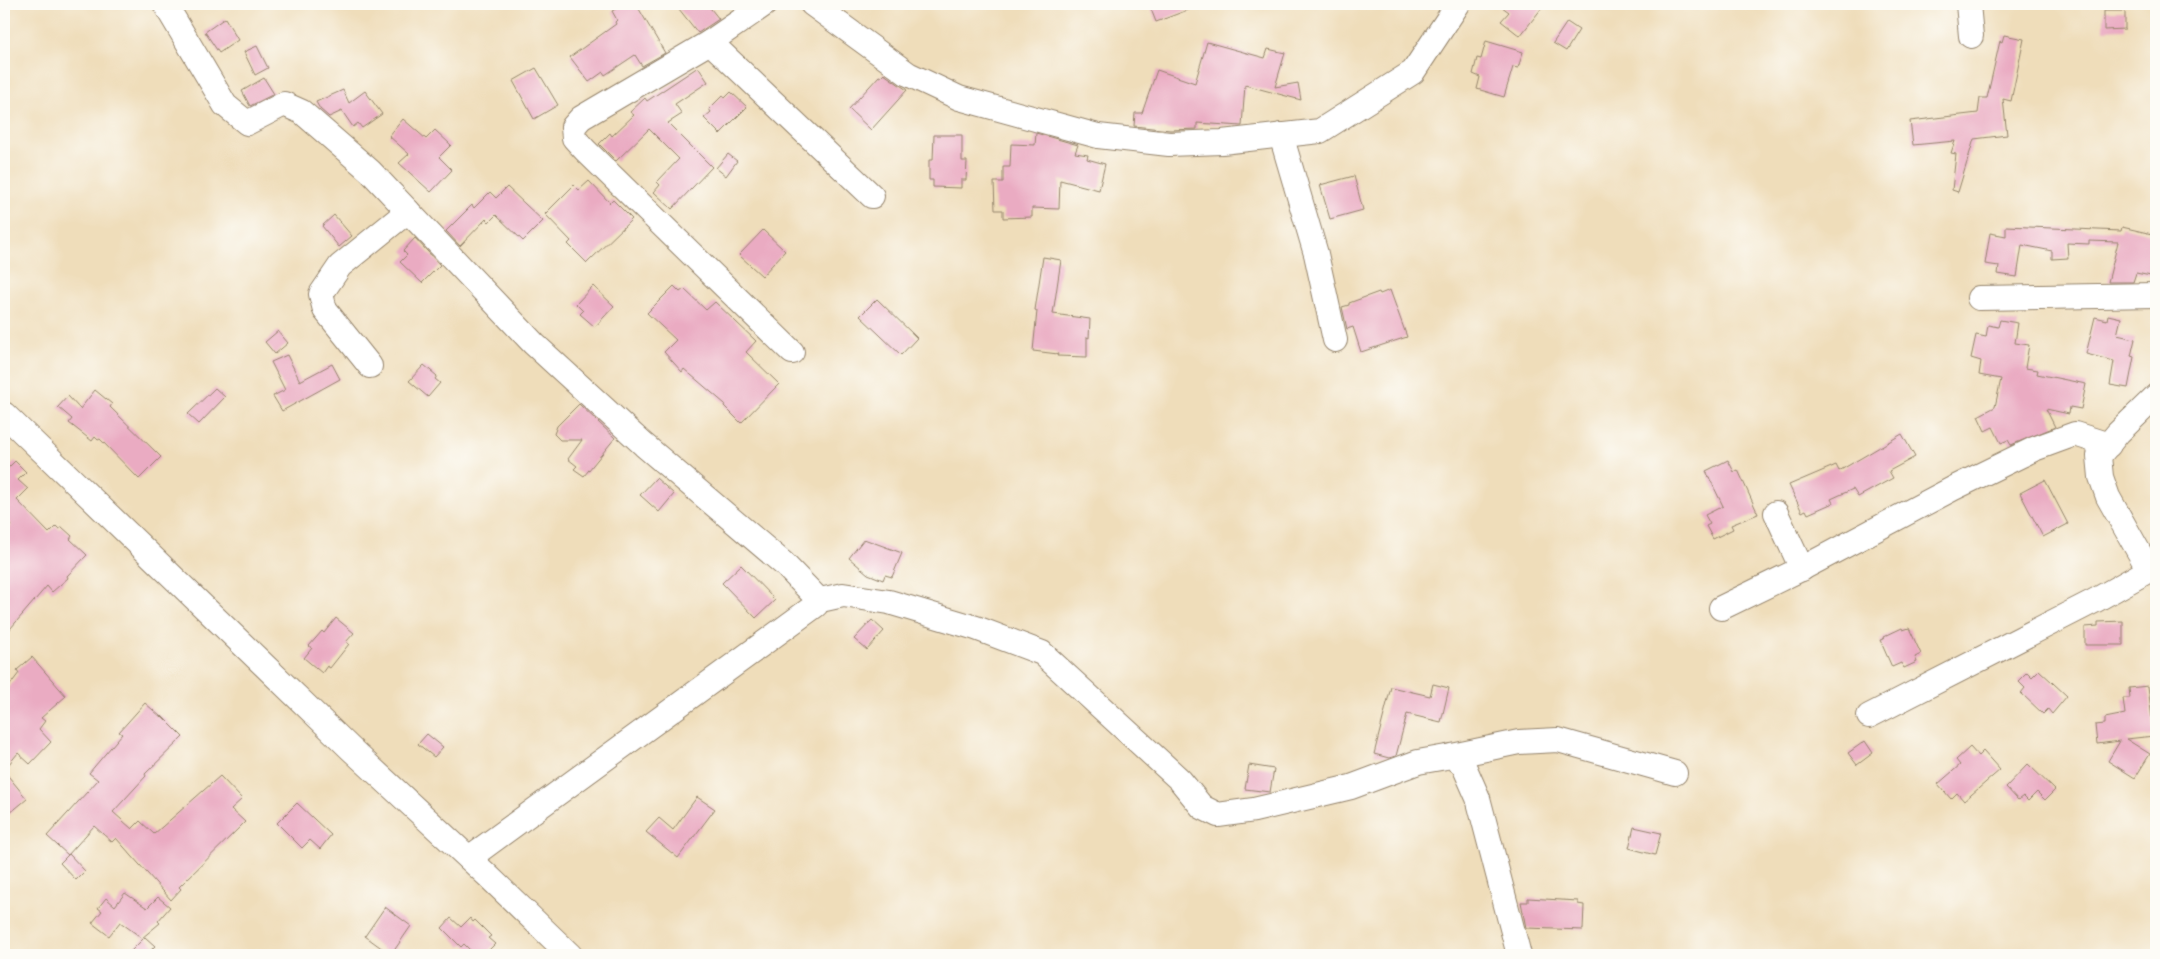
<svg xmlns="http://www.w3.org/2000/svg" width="2160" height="959" viewBox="0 0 2160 959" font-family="Itim,sans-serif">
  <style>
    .building { fill: #eaabc2 }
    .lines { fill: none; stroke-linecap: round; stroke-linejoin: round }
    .minor-casing { stroke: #95846c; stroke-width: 26 }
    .minor { stroke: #fff; stroke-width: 24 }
  </style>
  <rect width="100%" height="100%" fill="#fdfcf7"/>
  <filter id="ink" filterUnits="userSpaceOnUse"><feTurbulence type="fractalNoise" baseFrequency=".02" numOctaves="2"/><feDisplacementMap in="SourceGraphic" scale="10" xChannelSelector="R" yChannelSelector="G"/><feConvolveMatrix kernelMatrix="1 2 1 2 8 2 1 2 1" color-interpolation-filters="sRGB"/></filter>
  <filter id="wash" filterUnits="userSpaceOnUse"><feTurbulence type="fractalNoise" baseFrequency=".0096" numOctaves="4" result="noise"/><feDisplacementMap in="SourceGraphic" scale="20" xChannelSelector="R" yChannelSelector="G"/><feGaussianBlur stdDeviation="1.12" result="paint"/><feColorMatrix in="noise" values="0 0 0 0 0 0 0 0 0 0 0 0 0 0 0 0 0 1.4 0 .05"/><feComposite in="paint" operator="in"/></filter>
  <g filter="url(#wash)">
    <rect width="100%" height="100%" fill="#efddba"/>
    <g id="blocks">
      <!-- building -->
      <g class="building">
        <path d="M624,4H636L665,53L642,66L635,55L605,75L603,72L589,82L570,57L616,24L615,22L617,20L612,11Z"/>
        <path d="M675,4H707L719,19L698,33Z"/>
        <path d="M1149,4H1200L1201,5L1156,22Z"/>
        <path d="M1498,4H1545L1520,36L1501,21L1509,12Z"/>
        <path d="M2104,11H2125V29L2104,30Z"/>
        <path d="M225,18L238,40L219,53L205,32Z"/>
        <path d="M1567,22L1579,30L1566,51L1553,43Z"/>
        <path d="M2004,35L2024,39L2011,101L2003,99L2007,135L1974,139L1958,192L1952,190L1956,154L1951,153L1955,141L1913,145L1910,121L1978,113L1980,98H1987L2000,41L2002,42Z"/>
        <path d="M1486,41L1523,52L1518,68L1513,67L1504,97L1477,89L1480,77L1473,74L1477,58L1481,59Z"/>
        <path d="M1207,42L1265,58L1268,49L1285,53L1275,87L1298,83L1301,100L1245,85L1242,126L1197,123V129L1170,130L1134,126L1135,113H1142L1157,70L1195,83Z"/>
        <path d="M257,46L268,68L255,75L244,52Z"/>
        <path d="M698,67L708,82L675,104L682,114L668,123L712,167L672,209L654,192L660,185L657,182L679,159L649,129L616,161L599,144L610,133L612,136L634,115L630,112L645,98L647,101Z"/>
        <path d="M536,68L558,105L534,119L513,81Z"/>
        <path d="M884,74L907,90L871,130L849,109L879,76L881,77Z"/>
        <path d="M264,78L274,94L250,106L242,91Z"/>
        <path d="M343,90L349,103L365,91L382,114L362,128L358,123L353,127L342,111L329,117L320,109L316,102Z"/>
        <path d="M731,92L747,107L720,134L704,118L711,112L709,109L723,95L725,98Z"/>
        <path d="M403,119L426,139L435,130L451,145L439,157L452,170L431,192L399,163L409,154L389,136Z"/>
        <path d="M1036,133L1078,145L1075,153L1088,155L1087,159L1105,164L1099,190L1060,180L1059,209L1032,208V217L1003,218V210H995L994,182H1003V167H1010L1011,144L1035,145Z"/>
        <path d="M934,135H962V161H967L966,180H961V188L933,187V180H929V160H933Z"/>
        <path d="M728,154L737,161L726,176L716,168Z"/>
        <path d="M1354,176L1363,210L1330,219L1320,185Z"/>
        <path d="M589,181L610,203L613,200L632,219L587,263L568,244L571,241L545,214L574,185L579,190Z"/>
        <path d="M507,187L543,221L523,241L496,215L489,222L486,219L460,246L446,231L472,205L474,208L490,192L496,198Z"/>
        <path d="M334,215L352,236L339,247L322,226Z"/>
        <path d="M2006,226L2121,231L2122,227L2156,235V277L2136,273L2133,282H2108L2118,242L2089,241V244L2067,243L2068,258L2052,259V251L2022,245L2017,277L1998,274L1999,266L1985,264L1990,233L2006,236Z"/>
        <path d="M763,230L785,251L762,276L739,255Z"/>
        <path d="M415,238L440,265L422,283L400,262L407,255L403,251Z"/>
        <path d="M1043,257L1061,260L1053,314L1090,319L1089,338L1087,337V357L1057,356L1058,354L1033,351L1037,311L1035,310Z"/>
        <path d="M593,286L614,306L595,327L580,314L583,311L576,304Z"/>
        <path d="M674,286L680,292L684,289L706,310L715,302L756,341L746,352L779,384L741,423L724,406L725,404L684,369L682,372L664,352L676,340L647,313Z"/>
        <path d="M1390,290L1407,337L1361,352L1353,327L1347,329L1342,307L1349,305V303L1379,292L1380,294Z"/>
        <path d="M877,299L917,338L901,355L860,316Z"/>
        <path d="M2108,315L2121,318L2117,335L2135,339L2131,356L2134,357L2128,388L2110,385L2114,361L2086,354L2095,317L2107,320Z"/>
        <path d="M2000,320L2018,323L2015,343L2029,345L2025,368L2038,370L2037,374L2086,384L2081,409L2070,407L2069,414L2046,409L2055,427L2011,445L2008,440L2001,443L1993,427L1985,431L1978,416L1995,407L2001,379L1979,375L1981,361L1971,358L1976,335L1986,337L1988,325L1998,327Z"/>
        <path d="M278,331L288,343L275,354L265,342Z"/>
        <path d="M287,355L300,381L332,364L340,379L282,411L273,396L285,390L271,362Z"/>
        <path d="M424,365L437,376L435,379L440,383L428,397L409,381Z"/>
        <path d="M215,388L225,397L199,424L188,414Z"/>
        <path d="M95,390L112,404L110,407L161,457L139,479L100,439L98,440L95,437L92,441L69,423L72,419L58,407L68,396L80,409Z"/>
        <path d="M579,404L615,438L584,476L574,469L577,466L568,459L582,440H560L554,434L557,426Z"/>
        <path d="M1902,434L1915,457L1889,471L1893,478L1858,497L1853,489L1831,499L1833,503L1808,514L1806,510L1802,512L1789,485L1836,465L1839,471Z"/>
        <path d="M1728,460L1734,472L1738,470L1758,514L1731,525L1733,529L1713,539L1706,526L1710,524L1705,515L1723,506L1706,471Z"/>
        <path d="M15,461L26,472L18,480L28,489L17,500L49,533L56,526L59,529L62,527L72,536L70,539L87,555L67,576L68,578L52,592L47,586L4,636V533L11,525L4,518V467L7,469Z"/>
        <path d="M656,478L674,494L659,512L640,495Z"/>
        <path d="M2045,480L2068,524L2043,537L2020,493Z"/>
        <path d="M864,539L902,553L892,577L885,575L883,580L868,574L849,558Z"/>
        <path d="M741,565L775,600L756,618L722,583Z"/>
        <path d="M336,618L354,633L346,642L349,644L330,668L327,666L322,673L304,658L312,648L309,646L322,631L324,633Z"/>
        <path d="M872,620L884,631L867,650L854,639Z"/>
        <path d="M2123,621V645H2085V627L2098,626V622Z"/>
        <path d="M1902,628L1903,630L1909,628L1921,654L1915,657L1917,662L1904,668L1901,663L1892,667L1880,640L1884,639L1883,637Z"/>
        <path d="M32,657L66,696L41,718L45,721L39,729L51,742L30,764L18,753L4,770V693L19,673L17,670Z"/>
        <path d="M2039,670L2067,696L2052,714L2048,709L2043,714L2021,693L2025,688L2018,681L2027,672L2032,677Z"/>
        <path d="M1433,684L1449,688L1441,722L1407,714L1396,756L1389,758L1374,754L1391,687L1430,696Z"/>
        <path d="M2148,686L2154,736L2126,739L2150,754L2135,778L2108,761L2120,741L2097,744L2095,725L2105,724V718L2125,714L2123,698H2130L2129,688Z"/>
        <path d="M145,703L161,717L162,716L183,737L145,774L146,776L113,812L132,829L140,821L154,834L220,776L242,799L231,809L245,822L179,887L181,889L171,900L116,838L112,842L94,826L68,855L47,836L98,780L89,773L122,734L119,732Z"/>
        <path d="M427,734L443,747L434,757L418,744Z"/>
        <path d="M1865,741L1873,753L1857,765L1848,753Z"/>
        <path d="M1970,747L1978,756L1983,751L2000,770L1964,801L1957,793L1951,799L1938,784L1960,765L1956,760Z"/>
        <path d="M2028,764L2055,790L2045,800L2037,792L2028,801L2023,796L2018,800L2006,787Z"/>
        <path d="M1249,765L1274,769L1270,792L1245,789Z"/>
        <path d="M4,771L27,799L4,818Z"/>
        <path d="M697,797L715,809L678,858L646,832L659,818L673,830Z"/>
        <path d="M297,803L331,835L320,849L310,840L302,848L277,823Z"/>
        <path d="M1634,827L1661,833L1655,855L1629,848Z"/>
        <path d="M69,854L85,871L76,880L60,863Z"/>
        <path d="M125,893L147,908L158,897L170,907L158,921L160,923L142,938L120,922L109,936L92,923L102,911L98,908L106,898L115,906Z"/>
        <path d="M1528,898L1578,901V904L1584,905L1583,930L1526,928L1521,902H1528Z"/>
        <path d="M385,907L411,926L391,955L365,936Z"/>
        <path d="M451,918L461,927L470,918L473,922L475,920L491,936L488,938L495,944L484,955H475L464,944L461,947L442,928Z"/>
        <path d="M145,937L155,946L146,955H127Z"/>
      </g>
    </g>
  </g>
  <g filter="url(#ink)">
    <use href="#blocks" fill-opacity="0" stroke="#95846c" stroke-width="1"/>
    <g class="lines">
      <defs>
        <g id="minor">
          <path d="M165,4L225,105L247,123L284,104L302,112L370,171L534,344L644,445L784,564L816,597V605L469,858"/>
          <path d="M765,4L710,42L581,118L573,127L574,138L585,150L792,352"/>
          <path d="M812,4L908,74L959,98L1098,136L1169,144L1222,142L1320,131L1413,72L1458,4"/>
          <path d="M1968,4L1971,36"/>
          <path d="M710,42L872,196"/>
          <path d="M1281,135L1316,254L1335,340"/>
          <path d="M1979,298L2156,295"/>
          <path d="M370,366L325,310L321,294L340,266L408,211"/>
          <path d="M2156,396L2118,433L2099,456L2101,477L2108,497L2144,561L2151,569L2156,570"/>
          <path d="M4,414L352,750L487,875L570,955"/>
          <path d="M1776,513L1802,569"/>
          <path d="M816,601L843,595L889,602L976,628L1042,653L1180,780L1202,807L1218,815L1254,810L1351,787L1418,762L1452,756L1463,764L1478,798L1519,955"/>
          <path d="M1721,608L1801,569L1954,488L2034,449L2075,434L2109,445"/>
          <path d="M1869,716L2096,600L2151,569"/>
          <path d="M1452,756L1519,742L1558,740L1675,773"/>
        </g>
      </defs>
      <!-- minor casing -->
      <use href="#minor" class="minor-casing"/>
      <!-- minor -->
      <use href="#minor" class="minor"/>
    </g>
  </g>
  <!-- margin -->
  <rect width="2160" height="959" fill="none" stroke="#fdfcf7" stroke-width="20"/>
</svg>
